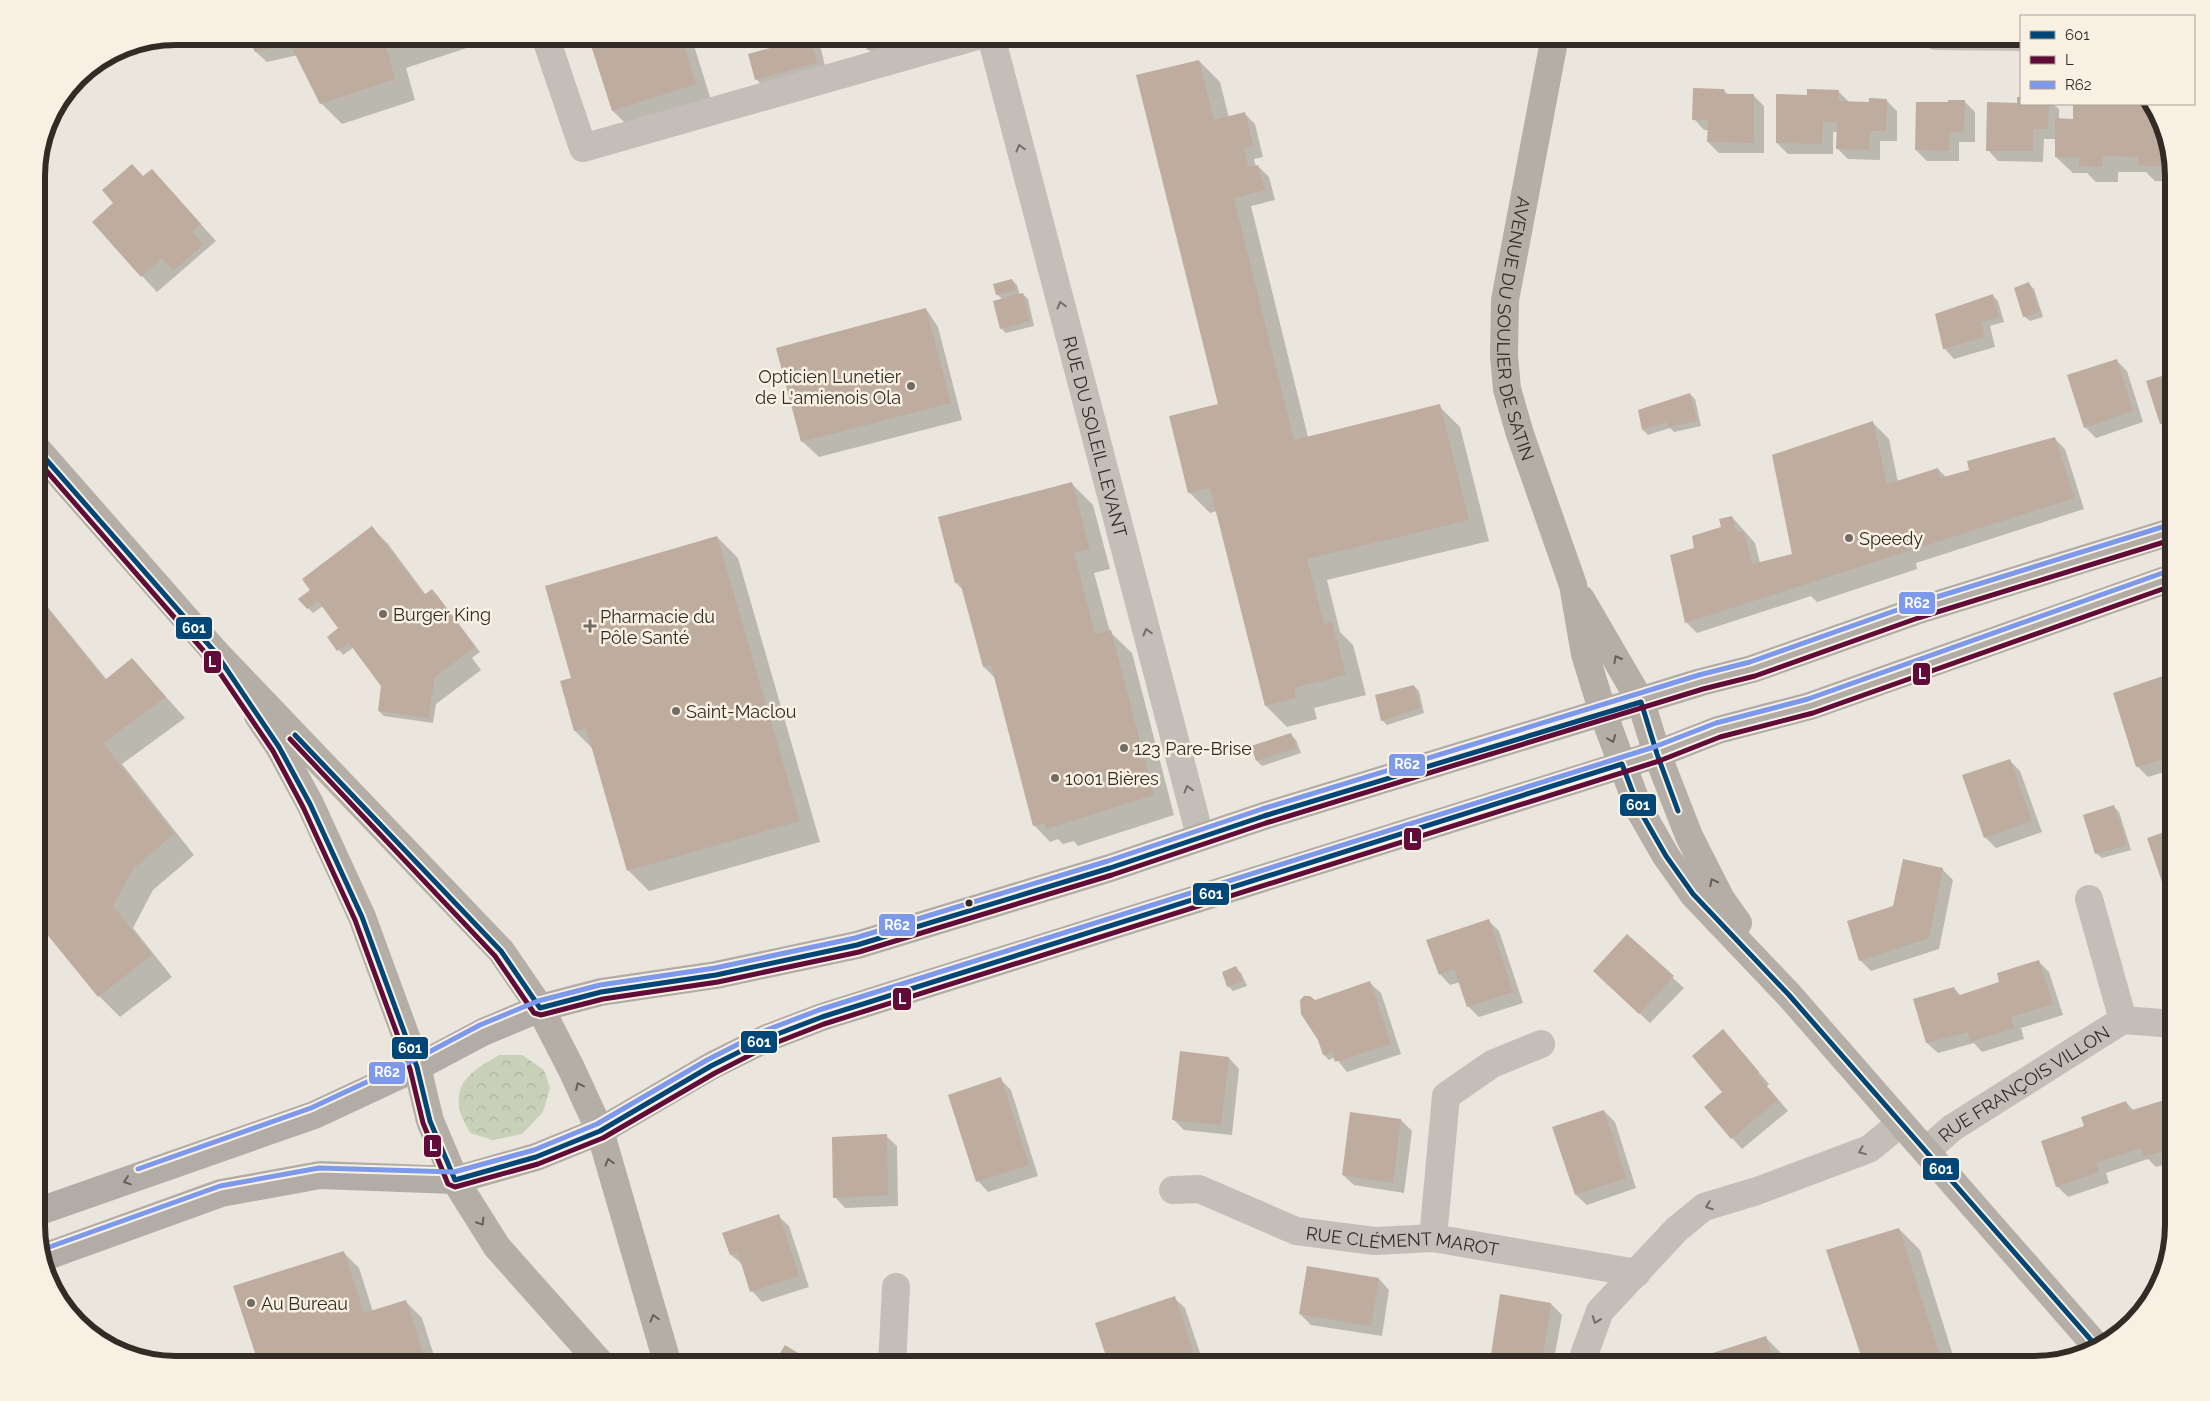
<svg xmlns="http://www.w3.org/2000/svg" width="2210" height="1401" viewBox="0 0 2210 1401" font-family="Raleway,sans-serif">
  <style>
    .forest { fill: url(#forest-crowns) }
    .shadow { fill: #0003 }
    .building { fill: #beac9f }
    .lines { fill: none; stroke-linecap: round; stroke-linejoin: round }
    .street { stroke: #c3beb7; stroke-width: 28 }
    .secondary { stroke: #b4aea7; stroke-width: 28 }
    .primary { stroke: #b2aca6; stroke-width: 28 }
    .bus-1-casing { stroke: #f8f1e3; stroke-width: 9 }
    .bus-2-casing { stroke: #f8f1e3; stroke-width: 9 }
    .bus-3-casing { stroke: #f8f1e3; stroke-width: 9 }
    .bus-1 { stroke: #004677; stroke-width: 5 }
    .bus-2 { stroke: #610b38; stroke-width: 5 }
    .bus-3 { stroke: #7d99ec; stroke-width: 5 }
    .oneway { stroke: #746d67 }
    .oneway2 { stroke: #675f59 }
    .oneway3 { stroke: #665f59 }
    .poi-dot { fill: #736c65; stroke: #f8f1e3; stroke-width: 2 }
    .bus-dot { fill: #332b25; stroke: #f8f1e3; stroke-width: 2 }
    .labels { text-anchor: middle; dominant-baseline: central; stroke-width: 5; stroke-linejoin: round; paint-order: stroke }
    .street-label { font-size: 18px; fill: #332b25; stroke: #f8f1e3 }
    .poi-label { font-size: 18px; fill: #332b25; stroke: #f8f1e3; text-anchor: start }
    .rim { fill: none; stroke: #332b25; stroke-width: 6 }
    .line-badge { stroke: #f8f1e3; stroke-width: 2 }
    .badge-label { font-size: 14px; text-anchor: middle; font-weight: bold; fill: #fff }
  </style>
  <defs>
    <pattern id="forest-crowns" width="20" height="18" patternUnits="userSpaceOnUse" patternTransform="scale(1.25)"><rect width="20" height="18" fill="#c8d1b7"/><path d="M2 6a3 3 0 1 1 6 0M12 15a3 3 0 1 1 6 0" fill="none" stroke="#acb49d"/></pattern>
  </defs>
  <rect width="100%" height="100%" fill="#eae6dd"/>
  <!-- forest -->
  <path class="forest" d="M499,1055H522L544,1070L550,1088L543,1112L522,1134L493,1140L470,1133C467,1126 461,1118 460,1111C453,1080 476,1069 499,1055Z"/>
  <!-- shadow -->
  <g class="shadow">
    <path d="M249,36H503L406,68L415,100L342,124L321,103L298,55L267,62L256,52Z"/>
    <path d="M589,36H691L711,100L629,127L613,111Z"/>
    <path d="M865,36H966L884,65L868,49Z"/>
    <path d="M810,39L821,49L827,74L767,90L756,79Z"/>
    <path d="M1199,61L1220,82L1229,118L1245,114L1255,124L1263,157L1254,159L1256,167L1258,166L1269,177L1275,200L1251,206L1308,437L1439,406L1460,427L1489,541L1327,580L1340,632L1353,645L1366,695L1314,708L1317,719L1287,727L1266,706L1217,511L1210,513L1189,492L1219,405Z"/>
    <path d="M1724,90L1729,96H1754L1764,106V153H1719L1708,142L1709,130H1704L1694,119Z"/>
    <path d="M1838,91L1849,102L1871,103L1886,100L1897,111V141H1880V160L1848,159L1838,149V132H1833V154H1788L1777,143L1808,96Z"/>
    <path d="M2018,99H2021V104H2053L2059,109V120H2074V104H2153L2155,106L2174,182L2155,181L2146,172H2118V182H2096L2087,173H2073L2056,157L2057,139H2044L2043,162L1998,161L1988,150L2018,104Z"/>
    <path d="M1964,101L1975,112V142H1959V161H1927L1916,150L1949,103Z"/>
    <path d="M152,170L216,241L157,292L142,276L115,203Z"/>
    <path d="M1012,280L1017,285L1020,295L1023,294L1028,299L1034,326L1006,333L1001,328L1003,300L997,294Z"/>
    <path d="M2029,284L2034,289L2043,317L2030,321L2024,316Z"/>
    <path d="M1993,296L1998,301L2004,322L1990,326L1995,347L1954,359L1944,348Z"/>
    <path d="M926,309L938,327L962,420L819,457L802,441Z"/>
    <path d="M2116,360L2127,371L2143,422L2096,438L2085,427Z"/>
    <path d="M2165,377L2174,386V434H2172L2161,424L2148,381Z"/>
    <path d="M1690,394L1695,399L1701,426L1674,432L1670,428L1648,435L1643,430Z"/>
    <path d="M1873,423L1889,439L1898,482L1938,469L1946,477L1971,471L2054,438L2065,449L2084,509L1916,563L1917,569L1817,602L1811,596L1697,633L1686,622L1696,548L1722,528L1732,517L1755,543L1760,563L1792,556Z"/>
    <path d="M1072,484L1093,505L1110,569L1094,573L1110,632L1132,653L1174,815L1078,846L1074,841L1063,844L1058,839L1050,842L1034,825L995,678L984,667L964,591L956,583L939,518Z"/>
    <path d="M372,528L388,544L426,595L432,590L437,595L480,652L472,658L481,670L436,704L433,723L384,716L379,711L386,693L354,647L343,655L329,637L343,635L323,606L313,613L308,608L310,592Z"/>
    <path d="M717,537L738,558L820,842L649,891L628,870L593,749L575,731L573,679Z"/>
    <path d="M37,594L107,680L132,659L185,718L122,764L194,855L153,890L133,928L172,977L120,1017L99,996L37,920Z"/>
    <path d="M2163,678L2174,689V769L2148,777L2137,766Z"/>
    <path d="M1414,686L1419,691L1424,713L1387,725L1382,720Z"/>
    <path d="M1291,735L1296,740L1301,753L1262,766L1257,761Z"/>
    <path d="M2009,760L2020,771L2042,832L1996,848L1985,837Z"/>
    <path d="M2114,807L2119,812L2131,850L2102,858L2096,853Z"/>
    <path d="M2174,830V892L2163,881Z"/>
    <path d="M1942,869L1953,880L1939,949L1871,971L1860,960L1894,907Z"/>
    <path d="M1488,920L1499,931L1523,1003L1479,1017L1468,1006L1460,982L1450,985L1440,974Z"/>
    <path d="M1627,936L1684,988L1650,1023L1605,982Z"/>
    <path d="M2038,961L2049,972L2063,1015L2021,1028L2024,1039L1982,1052L1974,1043L1938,1053L1927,1043L1914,1000L1954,988L1961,996L2001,983Z"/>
    <path d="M1236,968L1241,973L1247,986L1233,991L1228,986Z"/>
    <path d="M1370,983L1381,993L1401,1054L1347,1072L1335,1057L1329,1060L1324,1055L1318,1005Z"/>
    <path d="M1733,1042L1769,1084L1767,1086L1788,1111L1742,1149L1732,1138L1724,1092Z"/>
    <path d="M1229,1058L1239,1069L1232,1135L1184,1130L1173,1119Z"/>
    <path d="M1000,1079L1011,1090L1038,1176L988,1192L978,1181Z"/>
    <path d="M2174,1098V1162L2156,1167L2148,1159L2106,1173L2109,1183L2068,1197L2057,1186L2086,1127L2126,1102L2134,1111Z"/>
    <path d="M1604,1111L1615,1122L1636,1188L1587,1205L1576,1195Z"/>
    <path d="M1401,1120L1412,1131L1404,1193L1354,1185L1343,1175Z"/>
    <path d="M886,1136L897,1146L898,1206L845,1208L835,1197Z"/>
    <path d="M778,1216L789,1226L809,1287L762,1302L752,1291L743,1265L731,1255Z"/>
    <path d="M1899,1229L1920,1250L1956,1365H1865Z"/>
    <path d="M343,1252L359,1268L373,1312L406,1302L422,1318L437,1365H261Z"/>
    <path d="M1379,1279L1389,1290L1382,1336L1311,1325L1300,1314Z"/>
    <path d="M1174,1298L1185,1308L1203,1362L1194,1365H1110Z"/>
    <path d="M1551,1304L1562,1315L1553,1365H1502L1492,1354Z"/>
    <path d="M1765,1337L1793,1365H1681Z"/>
  </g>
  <!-- building -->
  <g class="building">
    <path d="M247,36H418V37L386,47L395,79L320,104L290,44L255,52Z"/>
    <path d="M588,36H681L696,84L612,111Z"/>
    <path d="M863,36H916L917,37L867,50Z"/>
    <path d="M810,37L817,63L755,80L748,54Z"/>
    <path d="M1199,60L1214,120L1245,112L1253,146L1244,148L1248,167L1258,165L1265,190L1234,198L1294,440L1440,404L1469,520L1307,559L1324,624L1332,622L1346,675L1294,688L1296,698L1265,706L1210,488L1188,493L1169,416L1218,404L1136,75Z"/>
    <path d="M1693,88L1724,89V94H1754V143L1707,142L1708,120H1692Z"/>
    <path d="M1807,89L1839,90L1838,101L1869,102V98L1887,99L1886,131H1870L1869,150L1836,149L1837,122H1823L1822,144L1776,143V94L1807,95Z"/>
    <path d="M2017,97H2021V104H2049L2048,129H2033V151H1986L1987,102L2017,103Z"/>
    <path d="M1948,100H1965L1964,132H1949V151L1915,150L1916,102H1948Z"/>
    <path d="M2073,104H2153L2155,106L2169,157H2162V166H2138V157L2103,156L2102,167L2079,166V158L2055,157V118L2073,119Z"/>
    <path d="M132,164L143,176L152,169L201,224L192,232L203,245L173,271L162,258L141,277L92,222L113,203L102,190Z"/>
    <path d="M1012,279L1016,290L996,295L993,284Z"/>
    <path d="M2029,282L2039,312L2023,317L2014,288Z"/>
    <path d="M1023,293L1030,321L1000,329L993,301Z"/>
    <path d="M1993,294L1999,317L1981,322L1985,337L1943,349L1935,314Z"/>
    <path d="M926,308L951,403L801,442L776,348Z"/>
    <path d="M2117,359L2133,411L2084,428L2067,375Z"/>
    <path d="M2165,375L2172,396H2174V419L2160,424L2146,381Z"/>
    <path d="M1690,393L1697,421L1668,427L1667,422L1642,430L1638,410Z"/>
    <path d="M1873,421L1887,484L1938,468L1940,478L1969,470L1967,461L2055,437L2074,498L1685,623L1670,555L1694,548L1692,536L1721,527L1719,519L1732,516L1736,533L1744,531L1752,564L1792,554L1772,455Z"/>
    <path d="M1072,482L1090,549L1074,553L1095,634L1111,630L1154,795L1046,829L1045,823L1033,826L991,665L983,667L960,582L955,583L938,517Z"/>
    <path d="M372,526L424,595L432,589L475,647L435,677L428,718L378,711L381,686L349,643L337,651L327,637L338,628L318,601L307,609L298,599L310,590L302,579Z"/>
    <path d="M717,536L800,821L627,871L586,728L574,731L560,681L571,678L545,586Z"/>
    <path d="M37,595L105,680L132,658L166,697L103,743L174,834L133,869L113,906L152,955L98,997L37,922Z"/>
    <path d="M2163,676L2174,710V756L2136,767L2113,693Z"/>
    <path d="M1414,685L1420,708L1381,721L1375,695Z"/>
    <path d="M1291,733L1297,748L1256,761L1251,746Z"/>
    <path d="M2010,759L2032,821L1984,838L1962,775Z"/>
    <path d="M2114,805L2127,845L2095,854L2083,815Z"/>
    <path d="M2174,829V878L2162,882L2147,838Z"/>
    <path d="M1903,859L1943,868L1929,938L1859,961L1847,921L1893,906Z"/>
    <path d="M1489,919L1513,992L1467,1007L1454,969L1439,975L1426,940Z"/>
    <path d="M1627,934L1674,976L1639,1014L1593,971Z"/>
    <path d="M2174,936V957H2173L2167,938Z"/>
    <path d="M2039,960L2053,1004L2011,1017L2014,1028L1970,1042L1968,1032L1926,1043L1913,999L1954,987L1957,996L1999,982L1997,973Z"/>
    <path d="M1236,966L1243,981L1227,987L1222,972Z"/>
    <path d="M1370,981L1391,1044L1335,1062L1332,1052L1323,1055L1318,1040L1301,1014L1300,1000L1304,996H1310L1315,1000Z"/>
    <path d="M1723,1029L1759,1072L1757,1074L1778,1100L1731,1139L1704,1107L1722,1092L1692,1056Z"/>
    <path d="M1180,1051L1229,1057L1221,1125L1172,1120Z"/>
    <path d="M1001,1077L1029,1165L976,1182L948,1095Z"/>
    <path d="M2174,1097V1148L2144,1157L2141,1148L2096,1163L2099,1172L2056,1187L2041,1141L2084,1126L2081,1117L2126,1101L2129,1111Z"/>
    <path d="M1604,1110L1626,1178L1575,1195L1552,1127Z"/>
    <path d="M1350,1112L1401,1119L1393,1183L1342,1175Z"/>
    <path d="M887,1134L888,1195L833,1198L832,1137Z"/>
    <path d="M779,1214L799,1276L750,1292L738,1253L730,1255L722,1233Z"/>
    <path d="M1899,1228L1943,1365H1864L1826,1250Z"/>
    <path d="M344,1251L364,1313L406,1300L427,1365H259L233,1286Z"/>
    <path d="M1307,1266L1379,1278L1371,1326L1299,1314Z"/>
    <path d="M1500,1294L1551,1303L1542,1363L1491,1355Z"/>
    <path d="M1175,1296L1193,1351L1153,1365H1109L1095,1323Z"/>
    <path d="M1766,1336L1775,1365H1678V1364Z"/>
    <path d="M785,1345L818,1365H773Z"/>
  </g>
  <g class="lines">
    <!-- street -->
    <g class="street">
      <path d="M545,36L583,148L977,36"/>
      <path id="s1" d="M991,36L1200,836"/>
      <path d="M1936,36L2021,37"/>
      <path d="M2089,899L2123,1020"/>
      <path id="s2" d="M1926,1151L1952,1128L2123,1020L2174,1024"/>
      <path id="s3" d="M1173,1190L1199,1189L1296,1231L1375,1241L1433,1238L1637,1273"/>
      <path d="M1433,1238L1446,1096L1492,1064L1541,1044"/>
      <path d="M892,1365L896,1287"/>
      <path d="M1584,1365V1355L1600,1311L1677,1229L1704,1207L1757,1191L1869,1149L1901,1123"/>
    </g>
    <!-- secondary -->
    <g class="secondary">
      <path id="s4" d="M1555,36L1505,300L1504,356L1507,389L1520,434L1573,585L1585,654L1603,713L1639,809L1666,856L1693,894L1789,995L2098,1348"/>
      <path d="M37,449L215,652L501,951L540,1008L571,1068L600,1131L668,1365"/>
      <path d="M1581,599L1641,702L1657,754L1689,836L1721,899L1738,923"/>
      <path d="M258,716L279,747L310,804L362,917L417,1067L430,1121L455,1180L497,1247L602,1365"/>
    </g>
    <!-- primary -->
    <g class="primary">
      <path d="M37,1212L314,1115L417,1067L483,1032L540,1008L601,992L716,975L857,945L1110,868L1264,816L1701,682L1752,669L1916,611L2174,531"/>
      <path d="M44,1257L221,1193L320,1175L455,1180L536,1157L600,1131L711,1066L767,1038L822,1017L1657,754L1718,730L1810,706L2174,577"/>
    </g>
    <defs>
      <g id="bus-1">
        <path d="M37,449L215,652L279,747L310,804L362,917L417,1067L430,1121L455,1180L536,1157L600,1131L711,1066L767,1038L822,1017L1622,764L1639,809L1666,856L1693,894L1789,995L2098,1348"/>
        <path d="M295,735L501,951L540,1008L601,992L716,975L857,945L1110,868L1264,816L1641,702L1657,754L1678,811"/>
      </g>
      <g id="bus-2">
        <path d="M37,460L209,657L273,751L303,807L355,920L410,1069L423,1123L448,1184L455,1187L538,1164L603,1138L715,1073L770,1045L824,1024L1659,761L1720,737L1813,713L2174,585"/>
        <path d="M290,739L495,956L534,1013L541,1015L603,999L718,982L859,952L1112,875L1266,823L1703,689L1755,676L1918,618L2174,539"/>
      </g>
      <g id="bus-3">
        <path d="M138,1169L311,1108L414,1060L480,1025L538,1001L600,985L715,968L855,938L1108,861L1262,809L1699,675L1750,662L1914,604L2172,524"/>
        <path d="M41,1250L220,1186L319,1168L454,1172L534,1150L597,1124L707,1060L764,1031L819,1010L1654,747L1716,723L1808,699L2171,570"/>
      </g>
    </defs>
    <!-- bus-1 casing -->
    <use href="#bus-1" class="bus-1-casing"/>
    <!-- bus-2 casing -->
    <use href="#bus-2" class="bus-2-casing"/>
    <!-- bus-3 casing -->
    <use href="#bus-3" class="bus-3-casing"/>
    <!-- bus-1 -->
    <use href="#bus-1" class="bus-1"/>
    <!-- bus-2 -->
    <use href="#bus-2" class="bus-2"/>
    <!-- bus-3 -->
    <use href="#bus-3" class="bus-3"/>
  </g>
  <!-- one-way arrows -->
  <defs><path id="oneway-chevron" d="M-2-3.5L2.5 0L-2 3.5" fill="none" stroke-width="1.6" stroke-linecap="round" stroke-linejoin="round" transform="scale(1.25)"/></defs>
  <g class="oneway">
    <use href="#oneway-chevron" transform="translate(1020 148) rotate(-105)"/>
    <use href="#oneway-chevron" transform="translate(1061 305) rotate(-105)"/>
    <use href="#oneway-chevron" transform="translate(1147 632) rotate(-105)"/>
    <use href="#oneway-chevron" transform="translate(1188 789) rotate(-105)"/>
    <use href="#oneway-chevron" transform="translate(1862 1151) rotate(158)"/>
    <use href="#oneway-chevron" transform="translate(1709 1206) rotate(159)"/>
    <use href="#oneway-chevron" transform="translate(1596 1320) rotate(110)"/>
  </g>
  <g class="oneway2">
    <use href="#oneway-chevron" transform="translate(1617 659) rotate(-120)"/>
    <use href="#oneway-chevron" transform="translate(1612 739) rotate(69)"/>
    <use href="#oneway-chevron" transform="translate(1713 882) rotate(-117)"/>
    <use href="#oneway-chevron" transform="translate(579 1086) rotate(-115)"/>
    <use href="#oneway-chevron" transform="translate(609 1162) rotate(-106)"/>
    <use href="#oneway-chevron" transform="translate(481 1222) rotate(58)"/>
    <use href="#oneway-chevron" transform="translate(654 1318) rotate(-106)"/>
  </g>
  <use class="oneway3" href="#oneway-chevron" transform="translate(127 1181) rotate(161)"/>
  <!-- markers -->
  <g class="poi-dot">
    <circle cx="911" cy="386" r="5"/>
    <circle cx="1849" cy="538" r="5"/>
    <circle cx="383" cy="614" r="5"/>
    <path d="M587.5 618.5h5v5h5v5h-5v5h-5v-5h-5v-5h5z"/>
    <circle cx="676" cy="711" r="5"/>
    <circle cx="1124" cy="748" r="5"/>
    <circle cx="1055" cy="778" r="5"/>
    <circle cx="251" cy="1303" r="5"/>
  </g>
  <circle class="bus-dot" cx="969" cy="903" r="4.5"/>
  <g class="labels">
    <!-- street labels -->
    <g class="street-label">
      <text stroke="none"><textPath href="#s4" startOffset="298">AVENUE DU SOULIER DE SATIN</textPath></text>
      <text stroke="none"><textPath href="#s1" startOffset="414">RUE DU SOLEIL LEVANT</textPath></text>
      <text stroke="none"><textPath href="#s2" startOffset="119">RUE FRANÇOIS VILLON</textPath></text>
      <text stroke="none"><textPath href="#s3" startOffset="239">RUE CLÉMENT MAROT</textPath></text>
    </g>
    <!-- poi labels -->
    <g class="poi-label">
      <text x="901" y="376" text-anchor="end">Opticien Lunetier<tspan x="901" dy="21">de L'amienois Ola</tspan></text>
      <text x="1859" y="538">Speedy</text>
      <text x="393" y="614">Burger King</text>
      <text x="600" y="616">Pharmacie du<tspan x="600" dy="21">Pôle Santé</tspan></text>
      <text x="686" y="711">Saint-Maclou</text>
      <text x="1134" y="748">123 Pare-Brise</text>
      <text x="1065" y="778">1001 Bières</text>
      <text x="261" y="1303">Au Bureau</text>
    </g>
  </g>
  <!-- crop -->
  <path d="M0 0H2210V1401H0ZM176 45H2034A131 131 0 0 1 2165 176V1225A131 131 0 0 1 2034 1356H176A131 131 0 0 1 45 1225V176A131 131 0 0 1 176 45Z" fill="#f8f1e3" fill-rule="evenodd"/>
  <path class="rim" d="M176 45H2034A131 131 0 0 1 2165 176V1225A131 131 0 0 1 2034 1356H176A131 131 0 0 1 45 1225V176A131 131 0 0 1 176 45Z"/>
  <g class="line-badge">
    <rect x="1898" y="591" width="38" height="24" rx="5" fill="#7d99ec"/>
    <rect x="175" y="616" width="38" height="24" rx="5" fill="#004677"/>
    <rect x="203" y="650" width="19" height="24" rx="5" fill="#610b38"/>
    <rect x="1912" y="662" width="19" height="24" rx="5" fill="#610b38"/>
    <rect x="1388" y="753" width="38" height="24" rx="5" fill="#7d99ec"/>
    <rect x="1619" y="793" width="38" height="24" rx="5" fill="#004677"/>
    <rect x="1403" y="827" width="19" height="24" rx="5" fill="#610b38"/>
    <rect x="1192" y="882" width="38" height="24" rx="5" fill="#004677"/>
    <rect x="878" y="913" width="38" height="24" rx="5" fill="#7d99ec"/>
    <rect x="892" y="987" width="20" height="24" rx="5" fill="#610b38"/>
    <rect x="740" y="1030" width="38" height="24" rx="5" fill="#004677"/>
    <rect x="391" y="1036" width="38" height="24" rx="5" fill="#004677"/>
    <rect x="368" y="1061" width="38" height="24" rx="5" fill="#7d99ec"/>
    <rect x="423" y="1134" width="19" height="24" rx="5" fill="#610b38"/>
    <rect x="1922" y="1157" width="38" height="24" rx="5" fill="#004677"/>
  </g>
  <g class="badge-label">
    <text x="1917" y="608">R62</text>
    <text x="194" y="633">601</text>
    <text x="212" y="667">L</text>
    <text x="1922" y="679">L</text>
    <text x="1407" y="769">R62</text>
    <text x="1638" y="810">601</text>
    <text x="1413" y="843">L</text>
    <text x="1211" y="899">601</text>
    <text x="897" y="930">R62</text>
    <text x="902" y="1004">L</text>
    <text x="759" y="1047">601</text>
    <text x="410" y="1053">601</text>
    <text x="387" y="1077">R62</text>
    <text x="433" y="1151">L</text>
    <text x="1941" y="1174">601</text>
  </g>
  <!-- legend -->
  <rect x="2020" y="15" width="175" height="90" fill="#f8f1e3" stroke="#a9a297"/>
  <rect x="2030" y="31" width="25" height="8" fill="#004677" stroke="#a9a297"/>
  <text x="2065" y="40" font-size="15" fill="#332b25">601</text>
  <rect x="2030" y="56" width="25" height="8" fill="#610b38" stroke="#a9a297"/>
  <text x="2065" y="65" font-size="15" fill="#332b25">L</text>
  <rect x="2030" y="81" width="25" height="8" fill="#7d99ec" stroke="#a9a297"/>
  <text x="2065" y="90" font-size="15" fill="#332b25">R62</text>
</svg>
